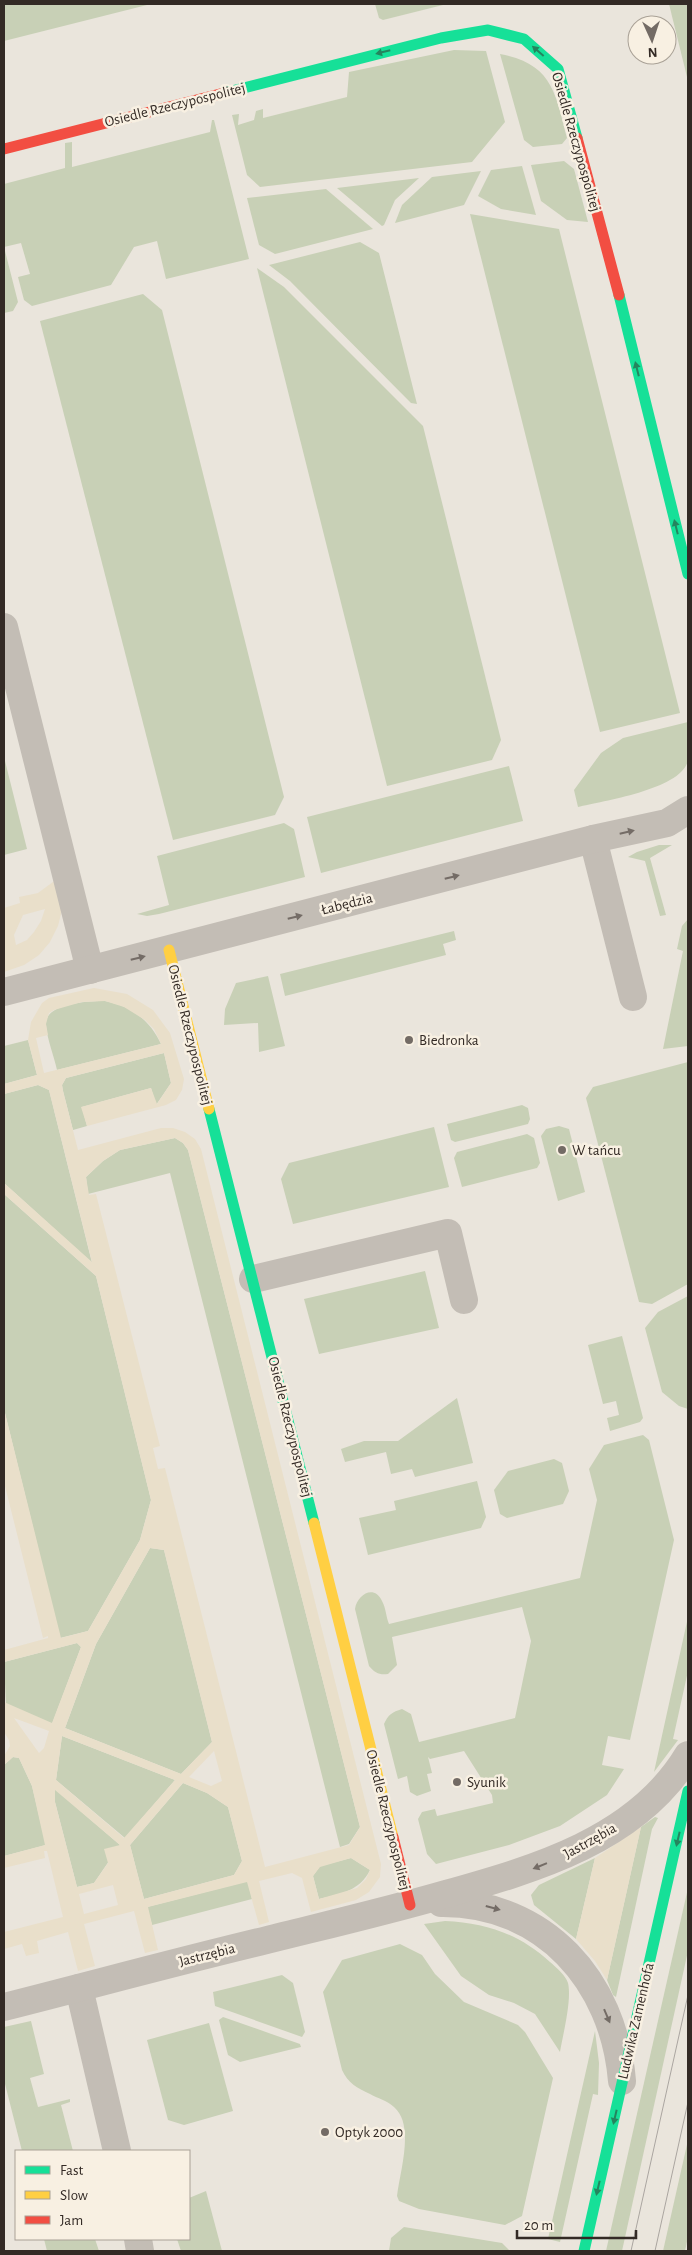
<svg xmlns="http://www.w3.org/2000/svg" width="692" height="2255" viewBox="0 0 692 2255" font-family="'Alegreya Sans',sans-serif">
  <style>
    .green { fill: #c8d0b6 }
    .plaza { fill: #e9dfca; fill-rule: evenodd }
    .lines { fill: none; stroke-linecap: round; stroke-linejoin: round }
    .street { stroke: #c3bdb5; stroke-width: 28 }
    .fast { stroke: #16e098; stroke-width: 11 }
    .slow { stroke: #ffcf43; stroke-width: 11 }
    .jam { stroke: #f24e42; stroke-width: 11 }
    .tram { stroke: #aaa5a0; stroke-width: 1 }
    .oneway { fill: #24855e }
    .oneway2 { fill: #746c66 }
    .poi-dot { fill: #736b65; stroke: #f8f0e2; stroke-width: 2 }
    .labels { text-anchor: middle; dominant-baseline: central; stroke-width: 5; stroke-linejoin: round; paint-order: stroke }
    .street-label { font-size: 15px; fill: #332a25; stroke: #f8f0e2 }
    .poi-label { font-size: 15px; fill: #332a25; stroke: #f8f0e2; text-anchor: start }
  </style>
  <rect width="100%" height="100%" fill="#eae5dc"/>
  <!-- green -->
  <g class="green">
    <path d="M4,4H151L4,41Z"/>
    <path d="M375,4H447L383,20L379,18Z"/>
    <path d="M669,4H688V81Z"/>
    <path d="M454,50L486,51L505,122L472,162L260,187L247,175L232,115L239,114L238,125L254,120L256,111L263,109V118L347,97L349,72Z"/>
    <path d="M500,54C553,64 555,93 567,138L562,144L533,147L524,140Z"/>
    <path d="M212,120H214L249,259L166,279L157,241L134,247L111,285L32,306L24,300L18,277L30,274L21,243L4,247L18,302L13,311L4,313V184L65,168V143L72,142V167L210,132Z"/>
    <path d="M564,161L574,169L588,222L567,220L541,201L531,165Z"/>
    <path d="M522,166L536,215L501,209L478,196L491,170Z"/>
    <path d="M481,171L464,205L395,223L402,205L432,177Z"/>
    <path d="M419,178L395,200L384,225L382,226L337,188Z"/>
    <path d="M326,189L373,229L275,254L259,245L247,198Z"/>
    <path d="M470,214L559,229L680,713L600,732Z"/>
    <path d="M360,242L379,253L417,404L411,403L290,281L269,265Z"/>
    <path d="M257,268L284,287L423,426L501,740L492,760L387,786Z"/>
    <path d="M143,294L162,310L284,797L275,815L173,840L40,321Z"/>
    <path d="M688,722C688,734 690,748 688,760C683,789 603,801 578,807L574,790L601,753L623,738Z"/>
    <path d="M4,757L27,849L4,855Z"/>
    <path d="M509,766L523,821L321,873L307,817Z"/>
    <path d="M284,823L294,829L305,877L159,914L147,916L137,914L169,905L157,856Z"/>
    <path d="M659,845H672L650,858L666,915L660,916L645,861L628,857L637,852Z"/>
    <path d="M688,919V1046L663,1049L683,951L677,949L682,926Z"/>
    <path d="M454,931L456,940L443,944L446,955L285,996L280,974Z"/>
    <path d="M268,976L285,1046L259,1052L258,1023L224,1025L225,1009L236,983Z"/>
    <path d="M105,1001C131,1006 150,1020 161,1044L57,1070C54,1056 47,1039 46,1025C44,1003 89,1001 105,1001Z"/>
    <path d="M28,1040L37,1075L4,1084V1046Z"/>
    <path d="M164,1053L171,1083L156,1105L151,1088L82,1107L87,1126L73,1130L63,1091L62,1085L66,1078Z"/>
    <path d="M688,1062V1284L652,1304L639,1302L586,1098L593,1087Z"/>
    <path d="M38,1085L49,1090L92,1263L4,1183V1094Z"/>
    <path d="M522,1105L528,1108L530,1119L528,1124L455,1142L451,1140L447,1124Z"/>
    <path d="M559,1126L569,1129L585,1192L558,1201L541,1136L546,1129Z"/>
    <path d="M434,1127L449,1187L293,1224L281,1179L289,1163Z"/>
    <path d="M527,1134L534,1138L540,1163L537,1168L462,1187L454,1158L457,1152Z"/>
    <path d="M175,1138L183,1143L188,1150L360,1827L349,1844L340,1847L170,1173L88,1194L86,1177L103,1161L120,1150Z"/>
    <path d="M4,1194L96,1276L151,1500L140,1540L88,1631L60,1638L4,1409Z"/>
    <path d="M425,1271L439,1328L319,1354L304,1299Z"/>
    <path d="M688,1296V1409L679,1406L662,1392L645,1328L658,1312Z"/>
    <path d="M622,1336L643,1418L640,1422L610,1431L607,1418L619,1415L616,1401L603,1404L588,1345Z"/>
    <path d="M457,1398L473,1463L415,1477L412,1469L391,1474L386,1452L345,1462L341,1449L364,1441H398Z"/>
    <path d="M643,1435L649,1440L674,1540L630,1740L608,1736L602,1765L624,1769L607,1795L560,1826L509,1845L436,1864L427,1854L418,1819L422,1812L435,1809L437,1816L493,1803L492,1795L464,1751L430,1759L428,1757L432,1773L427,1774L431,1791L417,1796L410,1792L407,1776L398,1779L384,1724C388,1715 392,1712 402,1709L411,1714L419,1742L515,1718L531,1641L522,1607L392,1637L397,1665L388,1674C379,1675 375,1673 369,1666L355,1609C357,1595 374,1584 382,1601C386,1608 386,1617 389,1624L580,1578L597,1500L589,1469L604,1445Z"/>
    <path d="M554,1459L562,1463L569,1491L563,1504L507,1518L500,1514L494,1490L508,1471Z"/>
    <path d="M477,1481L486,1517L481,1528L368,1555L359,1518L396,1510L394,1501Z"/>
    <path d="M150,1548L164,1550L212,1742L181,1774L65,1728L96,1644Z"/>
    <path d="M688,1617V1671L673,1739L678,1740L654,1772Z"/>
    <path d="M77,1643L81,1647L52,1724L6,1705L4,1662Z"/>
    <path d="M62,1736L175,1780L125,1838L56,1780Z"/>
    <path d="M13,1757L19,1758L32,1786L46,1845L4,1856V1765Z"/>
    <path d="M183,1783L207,1793L228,1807L242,1861L234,1875L144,1899L130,1845Z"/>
    <path d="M55,1789L120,1845L94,1883L77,1887L55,1802Z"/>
    <path d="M655,1817L658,1818L652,1829L616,1997L613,1995L607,1980L641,1827Z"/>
    <path d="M351,1858L370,1870C360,1891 340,1894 319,1899L313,1876L320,1866Z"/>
    <path d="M595,1858L576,1939L534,1905L531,1895L539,1885Z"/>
    <path d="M248,1881L252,1899L152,1925L147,1907Z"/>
    <path d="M688,1888V1951L622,2251H606Z"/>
    <path d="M445,1921C487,1923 519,1934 550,1962C556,1967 566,1976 568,1983C572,2000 563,2034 560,2052L535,2014L514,2003L489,1995L461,1976L424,1924Z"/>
    <path d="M400,1944L422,1955L435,1974L464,2002L518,2025L525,2032L553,2078L522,2216L505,2225L419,2209L399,2201L397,2196C400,2171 415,2125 394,2107C388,2101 377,2098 370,2094C357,2088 348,2083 342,2070L323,1992L342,1960Z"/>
    <path d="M282,1975L293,1983L305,2032L302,2037L215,2006L213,1992Z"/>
    <path d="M223,2017L300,2044L301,2047L240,2062L228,2055L219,2020Z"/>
    <path d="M31,2021L44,2074L30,2078L38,2107L70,2099V2102L61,2105L73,2151H22L4,2080V2027Z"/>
    <path d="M209,2023L233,2111L184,2125L168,2120L147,2040Z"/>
    <path d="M595,2031L599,2063L598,2095L593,2094L560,2242L548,2239Z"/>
    <path d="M688,2140V2237L685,2251H663Z"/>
    <path d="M206,2191L222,2251H181L177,2239H189V2198Z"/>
    <path d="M404,2227L502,2243L510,2251H389L391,2238Z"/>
    <path d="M44,2239H95L99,2251H47Z"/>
  </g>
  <!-- plaza -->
  <g class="plaza">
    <path d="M57,879L62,910L58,926L50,942L39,955L24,965L4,972V908L20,903L19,897L38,893ZM45,909L41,921L34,932L27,940L16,945L14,935L23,915Z"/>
    <path d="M94,988L127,994L153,1010L170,1033L184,1079L182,1090L176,1100L166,1105L87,1126L81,1107L151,1088L157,1104L171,1083L164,1053L66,1078L62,1085L63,1091L78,1150L161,1128H173L185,1132L195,1139L201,1149L381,1864L380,1877L369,1892L356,1900L311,1912L302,1878L292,1873L259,1881L269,1922L259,1925L247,1882L148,1907L158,1950L145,1953L134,1911L84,1924L95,1966L78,1971L68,1932L37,1941L39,1953L26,1956L22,1944L4,1949V1932L63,1917L47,1851H44L45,1858L4,1868V1856L45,1845L32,1786L19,1758L13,1757L4,1765V1756L10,1746L9,1740L4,1732V1702L52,1723L81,1647L77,1643L4,1662V1650L48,1638V1636L43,1638L4,1482V1409L61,1638L88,1631L140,1540L151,1500L96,1276L4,1194V1183L92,1262L49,1090L38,1085L4,1094V1084L37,1075L28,1040L31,1022L42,1003L49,998ZM105,1001L124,1007L145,1020L154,1029L161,1044L44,1073L36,1038L48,1035L46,1024L49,1013L54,1010L82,1002ZM175,1138L183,1143L188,1150L360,1827L349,1845L265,1867L165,1468L158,1469L153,1448L160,1446L96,1194L89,1195L86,1177L103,1161L120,1150ZM150,1548L164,1550L212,1742L181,1774L65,1728L96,1644ZM14,1718L49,1731L44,1748L39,1753ZM62,1736L175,1780L124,1838L56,1780ZM214,1751L222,1781L211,1786L189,1777ZM183,1783L207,1793L228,1807L242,1861L234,1875L144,1899L130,1845ZM55,1790L120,1845L104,1849L108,1863L94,1883L77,1887L55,1802ZM351,1858L370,1870L366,1879L357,1888L319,1899L313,1876L320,1867ZM113,1885L118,1905L84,1914L79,1894Z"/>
    <path d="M641,1827L607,1980L595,1961L576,1939L595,1858Z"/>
  </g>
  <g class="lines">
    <!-- street -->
    <g class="street">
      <path d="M4,627L90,970"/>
      <path d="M593,839L633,997"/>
      <path d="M4,992L593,839L667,823L688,810"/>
      <path d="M253,1279L448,1233L464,1300"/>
      <path d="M441,1903C544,1902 614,1981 622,2081"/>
      <path d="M79,1988L117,2151"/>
      <path d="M4,2007C91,1985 179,1961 267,1940C327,1925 387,1911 446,1894C535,1869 637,1840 688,1755"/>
      <path d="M138,2239L140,2251"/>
    </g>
    <!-- fast -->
    <g class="fast">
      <path d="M224,93L441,38L488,30L524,39L558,69L577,138"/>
      <path d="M619,295L688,574"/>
      <path d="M209,1109L314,1523"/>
      <path d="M584,2251L688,1791"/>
    </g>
    <!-- slow -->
    <g class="slow">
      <path d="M169,950L209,1109"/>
      <path d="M314,1523L393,1837"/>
    </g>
    <!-- jam -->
    <g class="jam">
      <path d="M577,138L619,295"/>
      <path d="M4,149L224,93"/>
      <path d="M393,1837L410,1905"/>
    </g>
    <!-- tram -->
    <g class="tram">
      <path d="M631,2251L688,1995"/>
      <path d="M655,2251L688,2102"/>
    </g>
  </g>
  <!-- one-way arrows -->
  <defs><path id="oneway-solid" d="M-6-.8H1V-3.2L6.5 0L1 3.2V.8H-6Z" transform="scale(1.25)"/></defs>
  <g class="oneway">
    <use href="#oneway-solid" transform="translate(538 51) rotate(-139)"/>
    <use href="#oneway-solid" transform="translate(383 52) rotate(166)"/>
    <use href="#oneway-solid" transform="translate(637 369) rotate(-104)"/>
    <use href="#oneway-solid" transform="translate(676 527) rotate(-104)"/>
    <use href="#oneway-solid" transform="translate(678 1839) rotate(103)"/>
    <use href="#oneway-solid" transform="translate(615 2117) rotate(103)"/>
    <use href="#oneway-solid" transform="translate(598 2188) rotate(103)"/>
  </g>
  <g class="oneway2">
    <use href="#oneway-solid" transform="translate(627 832) rotate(-13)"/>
    <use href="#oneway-solid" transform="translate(452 877) rotate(-14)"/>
    <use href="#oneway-solid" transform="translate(295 917) rotate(-14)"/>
    <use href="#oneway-solid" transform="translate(138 958) rotate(-14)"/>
    <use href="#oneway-solid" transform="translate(540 1866) rotate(158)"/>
    <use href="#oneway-solid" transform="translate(493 1908) rotate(15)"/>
    <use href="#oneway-solid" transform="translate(607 2016) rotate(67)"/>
  </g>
  <!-- markers -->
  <g class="poi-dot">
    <circle cx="409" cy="1040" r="5"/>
    <circle cx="562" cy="1150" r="5"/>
    <circle cx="457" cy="1782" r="5"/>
    <circle cx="325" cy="2132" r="5"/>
  </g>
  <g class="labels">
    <!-- street labels -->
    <g class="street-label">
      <text transform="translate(175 105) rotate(-14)">Osiedle Rzeczypospolitej</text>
      <text transform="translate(576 142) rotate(74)">Osiedle Rzeczypospolitej</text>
      <text transform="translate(347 904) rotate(-14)">Łabędzia</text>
      <text transform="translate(190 1035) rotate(76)">Osiedle Rzeczypospolitej</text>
      <text transform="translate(290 1427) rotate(76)">Osiedle Rzeczypospolitej</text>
      <text transform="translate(388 1820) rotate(76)">Osiedle Rzeczypospolitej</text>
      <text transform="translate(590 1841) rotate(-29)">Jastrzębia</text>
      <text transform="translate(207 1955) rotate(-14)">Jastrzębia</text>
      <text transform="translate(636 2021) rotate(-77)">Ludwika Zamenhofa</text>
    </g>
    <!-- poi labels -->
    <g class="poi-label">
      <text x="419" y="1040">Biedronka</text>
      <text x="572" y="1150">W tańcu</text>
      <text x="467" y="1782">Syunik</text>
      <text x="335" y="2132">Optyk 2000</text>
    </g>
  </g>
  <!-- border -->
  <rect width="692" height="2255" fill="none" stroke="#332a25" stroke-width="10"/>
  <!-- legend -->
  <rect x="15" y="2150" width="175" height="90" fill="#f8f0e2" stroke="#a9a196"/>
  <rect x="25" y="2166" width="25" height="8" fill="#16e098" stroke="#a9a196"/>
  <text x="60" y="2175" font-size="15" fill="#332a25">Fast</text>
  <rect x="25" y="2191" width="25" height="8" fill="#ffcf43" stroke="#a9a196"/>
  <text x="60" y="2200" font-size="15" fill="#332a25">Slow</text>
  <rect x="25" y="2216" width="25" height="8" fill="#f24e42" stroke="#a9a196"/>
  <text x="60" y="2225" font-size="15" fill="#332a25">Jam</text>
  <!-- north arrow -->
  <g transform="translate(652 40) rotate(177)"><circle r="24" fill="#f8f0e2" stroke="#a9a196"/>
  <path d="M0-4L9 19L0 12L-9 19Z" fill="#736b65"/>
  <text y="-8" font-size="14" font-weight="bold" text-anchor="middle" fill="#332a25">N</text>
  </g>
  <!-- scale -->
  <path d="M517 2230v8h119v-8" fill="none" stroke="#332a25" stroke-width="2.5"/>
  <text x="524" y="2230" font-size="15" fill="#332a25" stroke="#f8f0e2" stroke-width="4" paint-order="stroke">20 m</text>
</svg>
